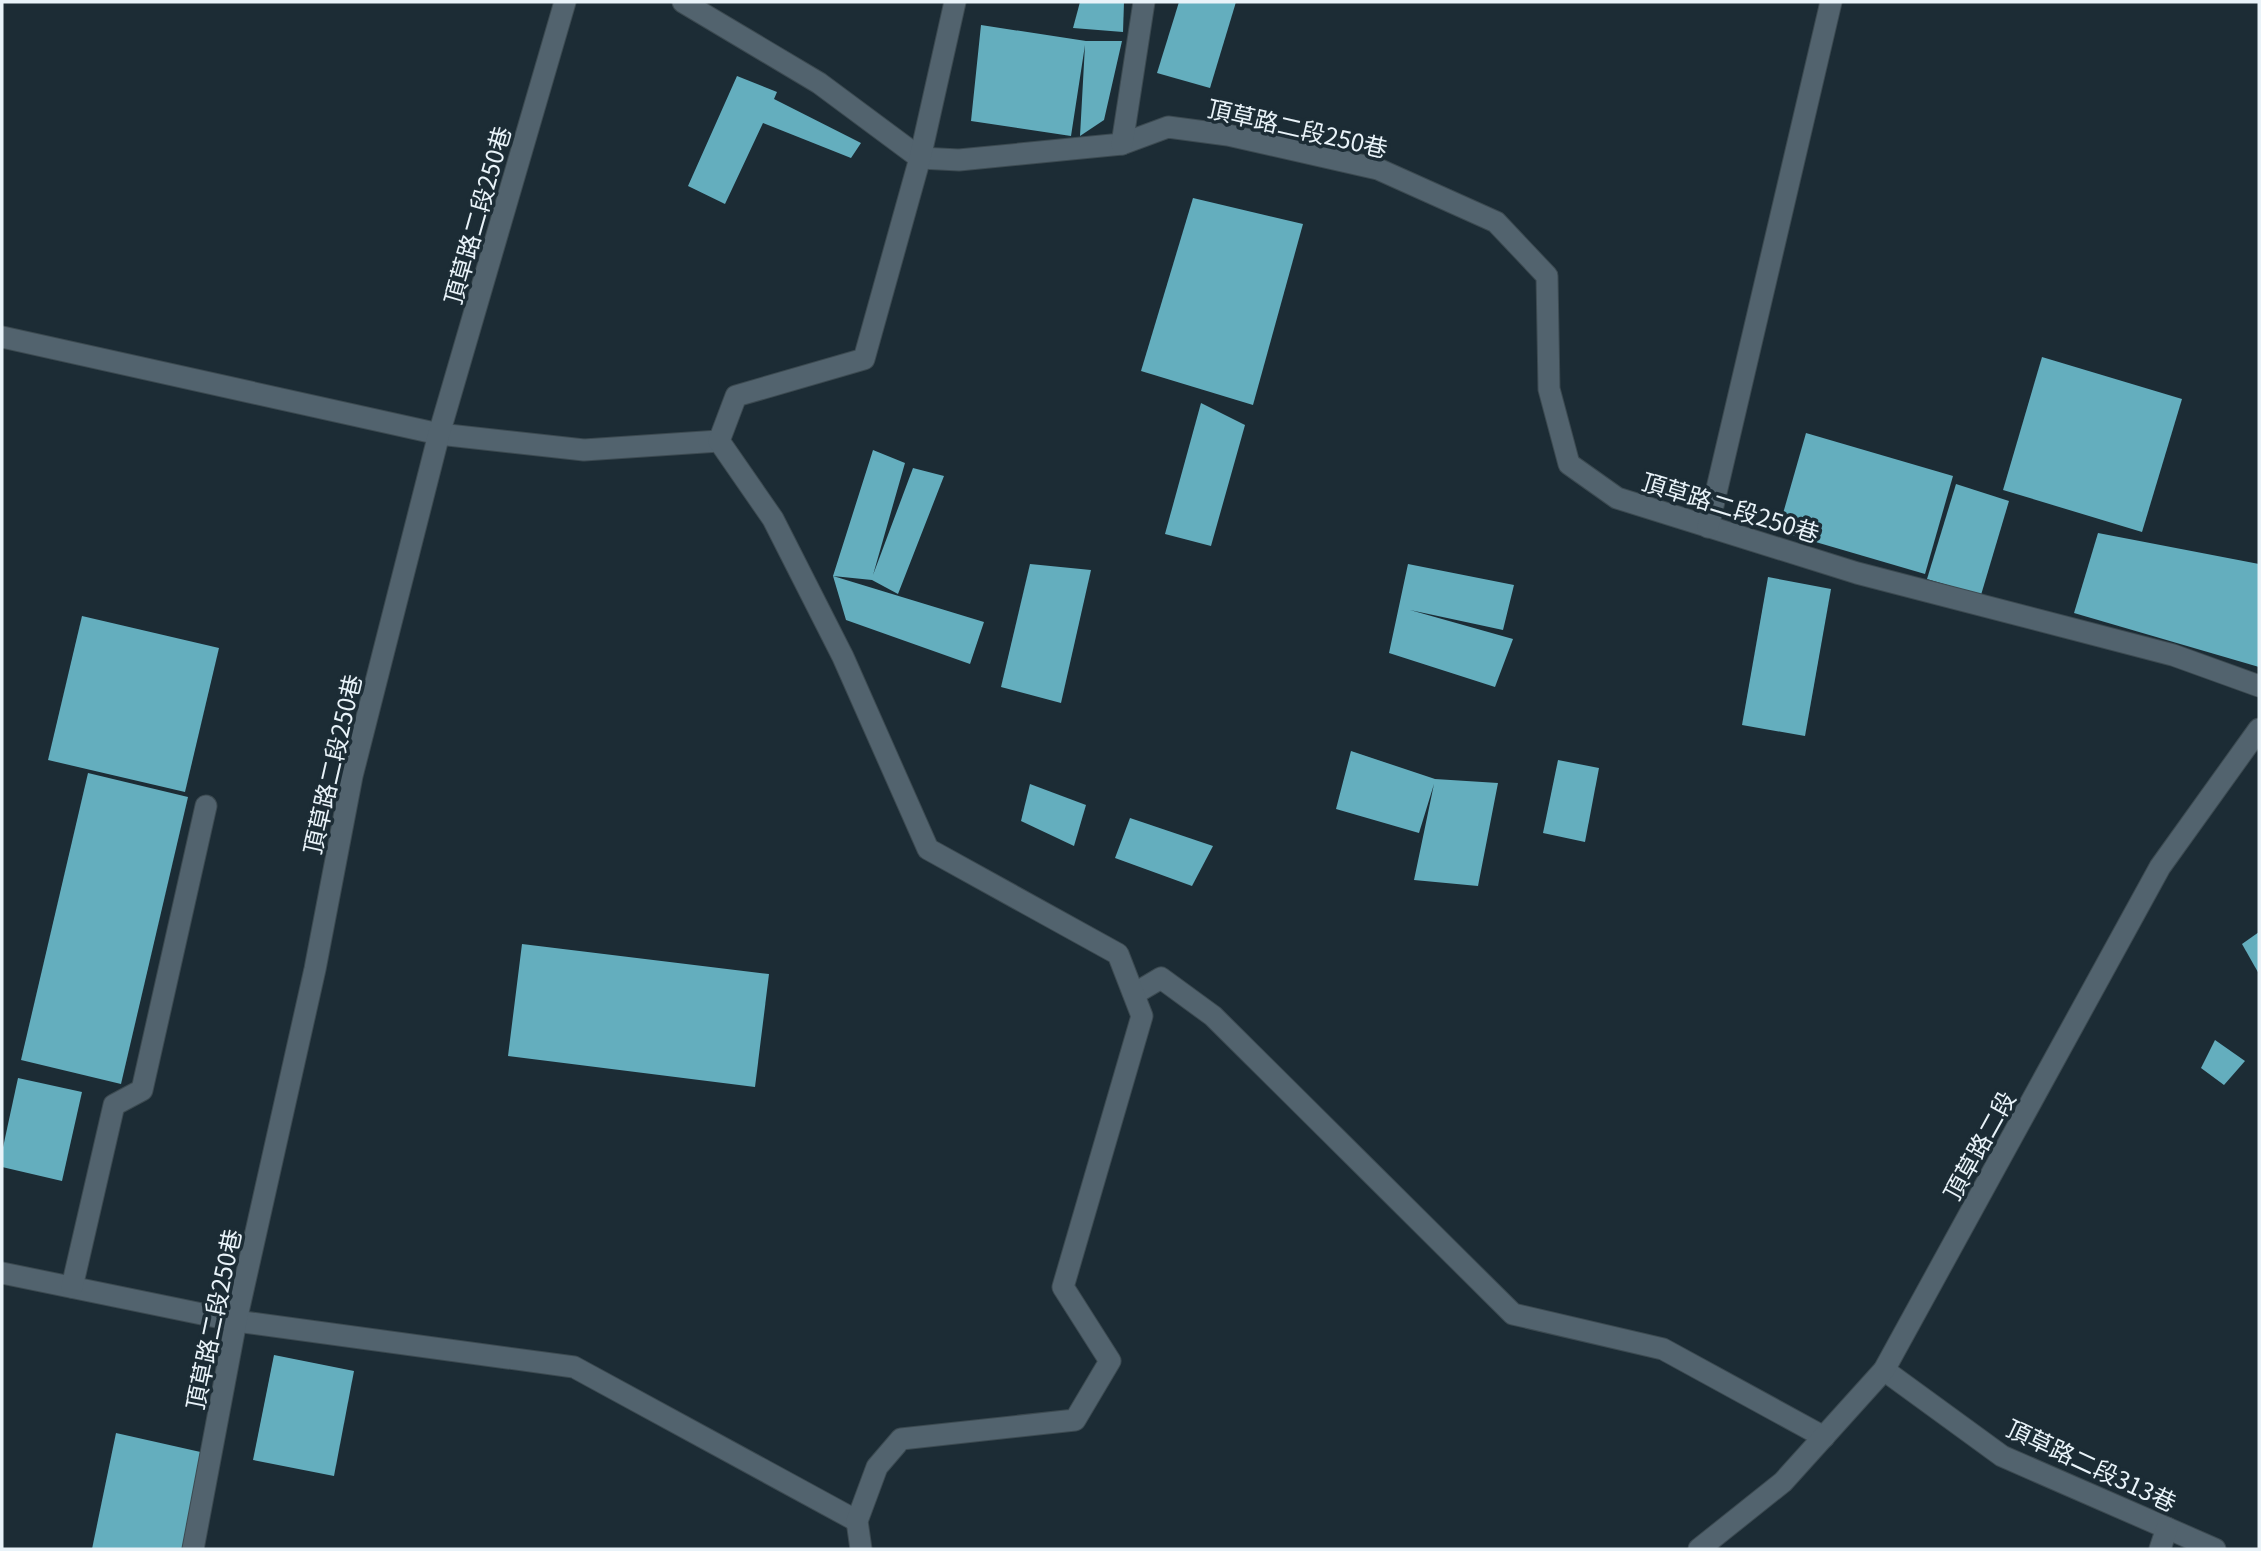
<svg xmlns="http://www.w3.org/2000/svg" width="2261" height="1551" viewBox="0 0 2261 1551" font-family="Georgia,'Noto Sans TC',serif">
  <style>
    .building { fill: #64aebe }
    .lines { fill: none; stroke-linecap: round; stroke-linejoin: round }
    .minor-casing { stroke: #3c4a51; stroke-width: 23 }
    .minor { stroke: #52636e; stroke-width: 21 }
    .labels { text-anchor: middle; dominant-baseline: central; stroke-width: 7; stroke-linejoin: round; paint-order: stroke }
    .street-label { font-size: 24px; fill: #e9f3f9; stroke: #1c2c35 }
  </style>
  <rect width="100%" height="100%" fill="#1c2c35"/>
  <!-- building -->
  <g class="building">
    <path d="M1080,2H1124L1123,32L1073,28Z"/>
    <path d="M1179,2H1236L1210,88L1157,73Z"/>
    <path d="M981,25L1086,41H1122L1104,120L1080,136L1085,45L1071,136L971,121Z"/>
    <path d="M737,76L777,92L774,99L861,143L851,158L763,123L725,204L688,186Z"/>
    <path d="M1193,198L1303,224L1253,405L1141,371Z"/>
    <path d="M2042,357L2182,399L2142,532L2003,490Z"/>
    <path d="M1201,403L1245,425L1211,546L1165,534Z"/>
    <path d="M1806,433L1953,476L1925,574L1778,531Z"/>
    <path d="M873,450L905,463L873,575L913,468L944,476L898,594L872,580L833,576L984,622L970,664L846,620L833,576Z"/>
    <path d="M1956,484L2009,501L1981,595L1927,579Z"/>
    <path d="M2098,533L2259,564V667L2074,613Z"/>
    <path d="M1030,564L1091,570L1061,703L1001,687Z"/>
    <path d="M1408,564L1514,585L1503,630L1410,610L1513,639L1495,687L1389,653Z"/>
    <path d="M1768,577L1831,589L1805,736L1742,725Z"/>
    <path d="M82,616L219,648L185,792L48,760Z"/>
    <path d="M1351,751L1435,779L1498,783L1478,886L1414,880L1434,784L1419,833L1336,809Z"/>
    <path d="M1558,760L1599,768L1585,842L1543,833Z"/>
    <path d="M88,773L188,797L121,1084L21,1060Z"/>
    <path d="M1030,784L1086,805L1074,846L1021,821Z"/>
    <path d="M1130,818L1213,846L1192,886L1115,858Z"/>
    <path d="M2259,932V974L2242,944Z"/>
    <path d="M522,944L769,974L755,1087L508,1056Z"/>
    <path d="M2215,1040L2245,1061L2224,1085L2201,1068Z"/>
    <path d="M18,1078L82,1092L62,1181L2,1167V1152Z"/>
    <path d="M274,1355L354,1371L334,1476L253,1460Z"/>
    <path d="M116,1433L205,1453L185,1549H92Z"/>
  </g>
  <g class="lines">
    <defs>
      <g id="minor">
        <path d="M683,2L819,83L920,158L959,160L1122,144L1168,127L1228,135L1378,169L1496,222L1547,276L1549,389L1569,464L1617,498L1857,573L2173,655L2259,686"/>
        <path d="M1122,144L1144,2"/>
        <path d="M2,337L439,434L584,450L719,441"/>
        <path d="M1708,527L1831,2"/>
        <path d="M1134,994L1161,978L1213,1016L1513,1314L1663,1349L1824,1437"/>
        <path d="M2,1273L236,1321L574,1367L857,1521"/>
        <path d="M72,1287L114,1105L142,1090L206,806"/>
        <path d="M1884,1370L2002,1456L2215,1549"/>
        <path d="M193,1549L236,1321L315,969L352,776L439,434L565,2"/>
        <path d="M861,1549L857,1521L877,1467L901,1439L1075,1420L1110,1361L1063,1287L1142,1016L1118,954L928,849L843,657L773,519L719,441L736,396L864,359L920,158L955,2"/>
        <path d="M1699,1549L1783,1482L1884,1370L2160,867L2259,729"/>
        <path d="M2160,1549L2167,1528"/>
      </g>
    </defs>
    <!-- minor casing -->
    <use href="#minor" class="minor-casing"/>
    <!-- minor -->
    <use href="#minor" class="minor"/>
  </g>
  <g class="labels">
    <!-- street labels -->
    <g class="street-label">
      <text transform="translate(1298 127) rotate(13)">頂草路二段250巷</text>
      <text transform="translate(476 215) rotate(-74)">頂草路二段250巷</text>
      <text transform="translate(1731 506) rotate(17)">頂草路二段250巷</text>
      <text transform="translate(331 764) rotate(-77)">頂草路二段250巷</text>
      <text transform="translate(1978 1145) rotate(-61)">頂草路二段</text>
      <text transform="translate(212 1319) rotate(-78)">頂草路二段250巷</text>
      <text transform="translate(2092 1464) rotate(25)">頂草路二段313巷</text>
    </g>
  </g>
  <!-- border -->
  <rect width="2261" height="1551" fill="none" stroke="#e9f3f9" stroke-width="7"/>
</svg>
